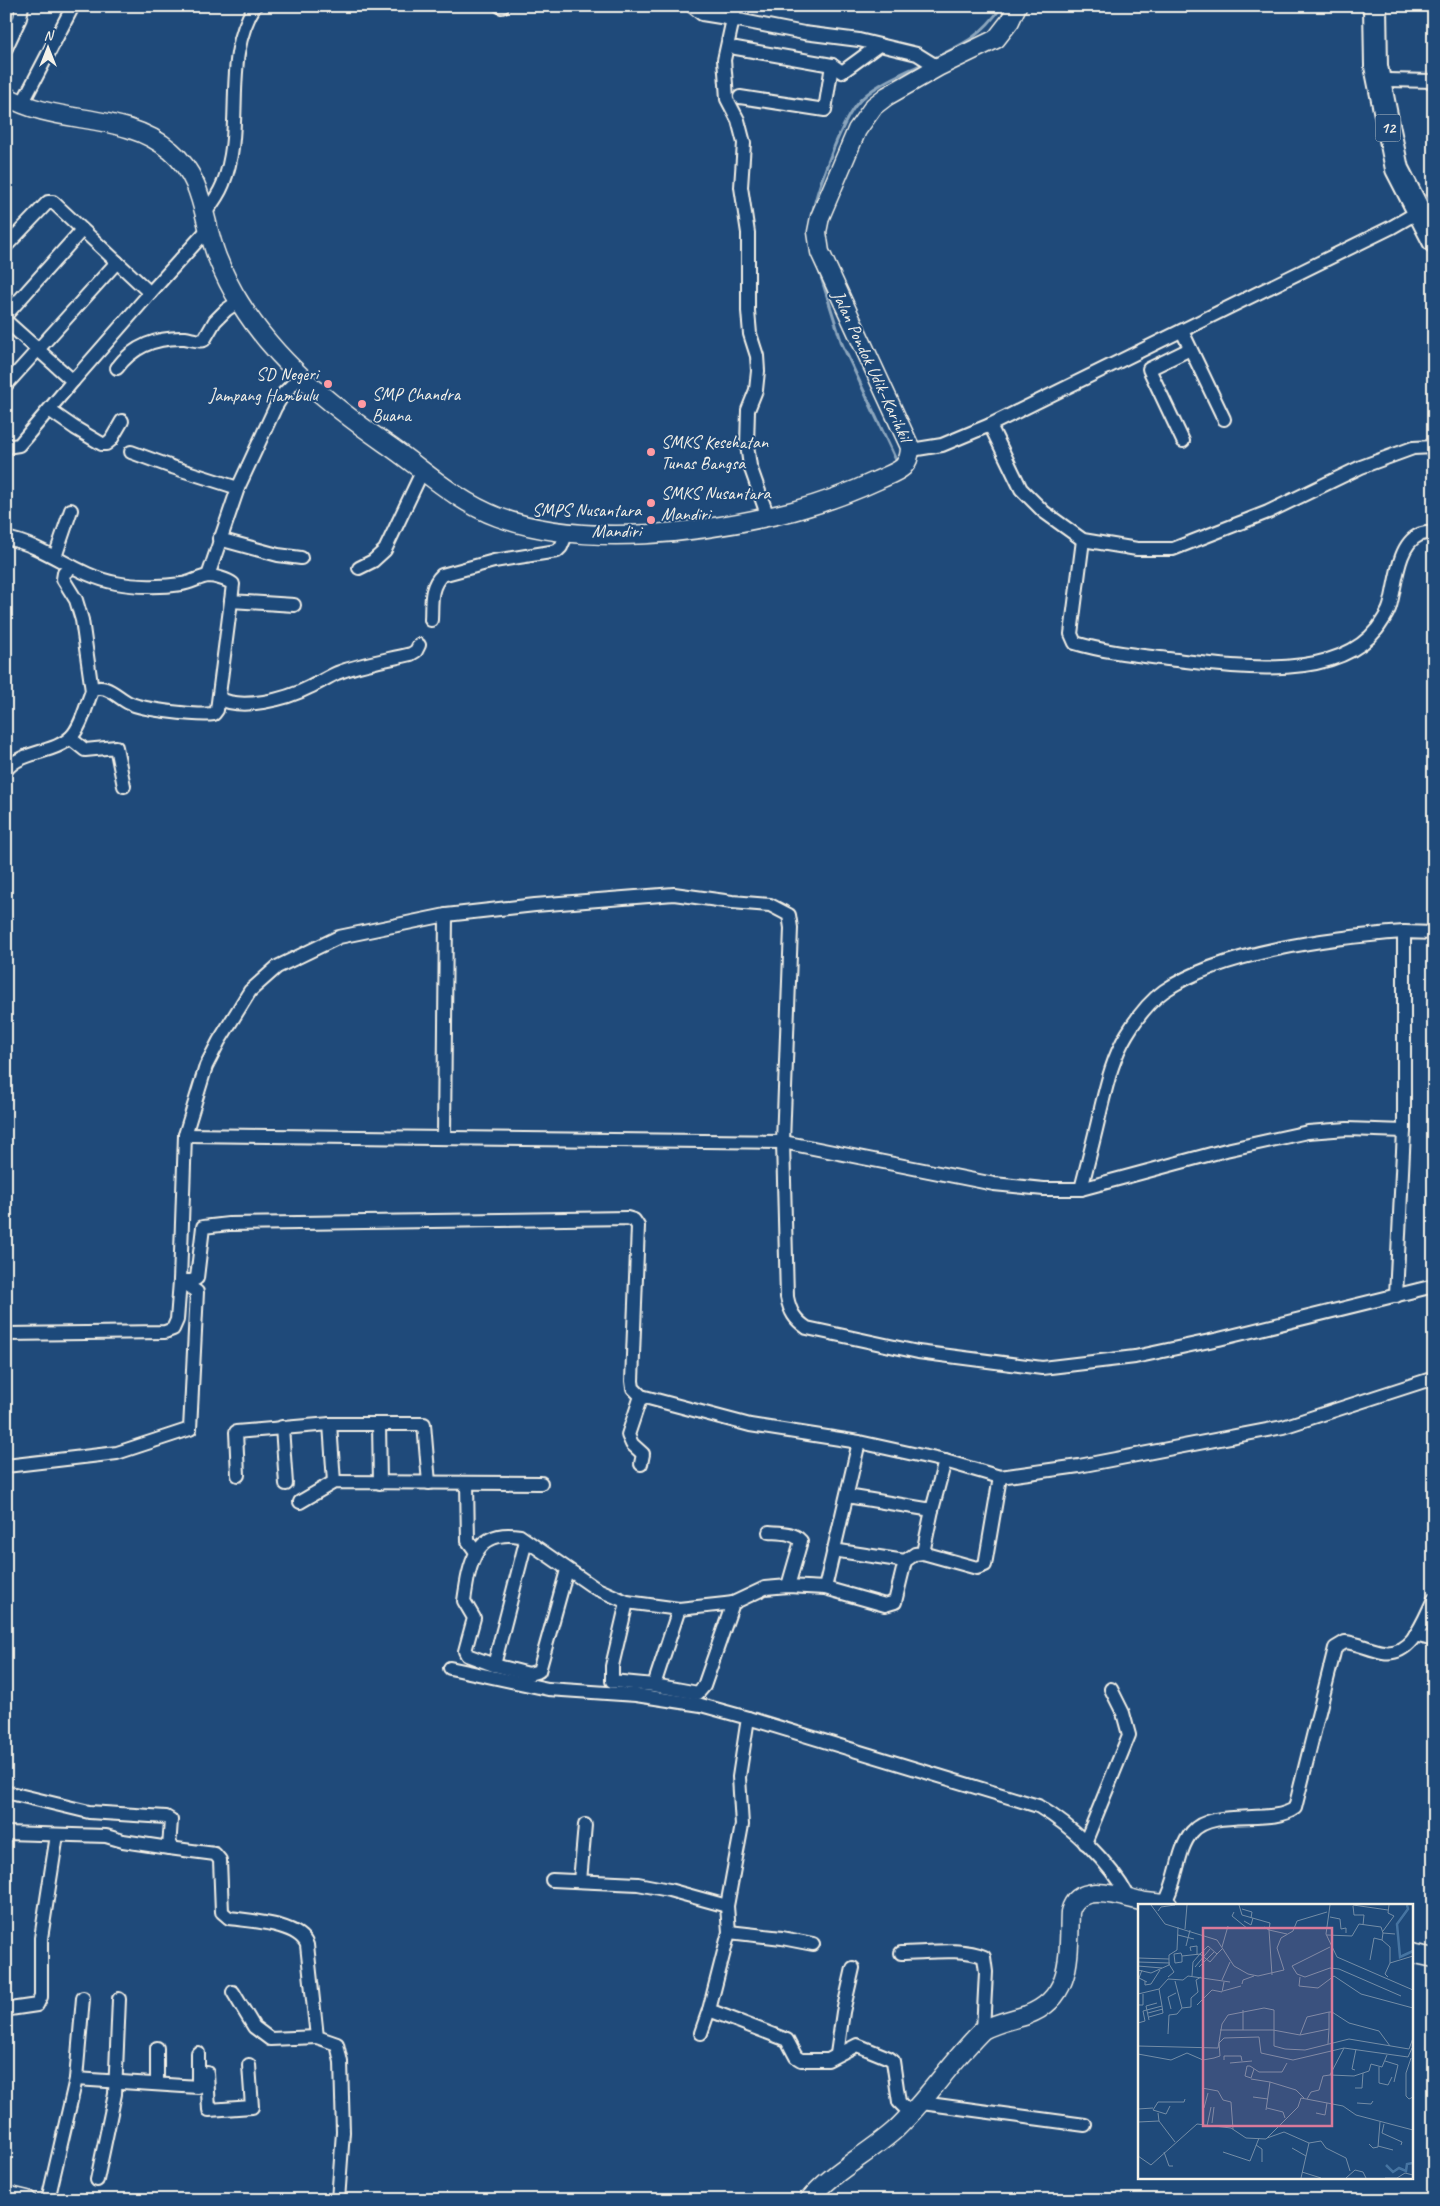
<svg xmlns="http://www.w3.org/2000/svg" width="1440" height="2206" viewBox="0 0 1440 2206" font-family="Caveat,sans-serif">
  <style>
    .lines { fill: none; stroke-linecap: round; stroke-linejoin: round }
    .stream { stroke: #8ca6bd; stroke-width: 3 }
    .street-casing { stroke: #f4f1e8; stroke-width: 16 }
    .secondary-casing { stroke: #f4f1e8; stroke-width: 21 }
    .highway-casing { stroke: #f4f1e8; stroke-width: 26 }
    .street { stroke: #1f4a7a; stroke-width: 12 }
    .secondary { stroke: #1f4a7a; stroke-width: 18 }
    .highway { stroke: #1f4a7a; stroke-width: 22 }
    .poi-dot { fill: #ff9aa2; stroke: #1f4a7a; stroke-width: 2 }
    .labels { text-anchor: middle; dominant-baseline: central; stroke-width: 4; stroke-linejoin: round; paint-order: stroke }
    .shield { fill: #1f4a7a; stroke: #b4bfc7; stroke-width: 1 }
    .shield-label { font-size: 16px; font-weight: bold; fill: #f4f1e8 }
    .street-label { font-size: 18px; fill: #f4f1e8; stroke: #1f4a7a }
    .poi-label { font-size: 18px; fill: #f4f1e8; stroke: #1f4a7a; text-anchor: start }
    .inset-river { fill: none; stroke: #4674a1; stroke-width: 2.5 }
    .inset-road { fill: none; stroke: #748da6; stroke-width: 1 }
    .view { fill: #d87a9a; fill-opacity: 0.15; stroke: #d87a9a; stroke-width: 2.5 }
    .inset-edge { fill: none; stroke: #f4f1e8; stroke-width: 2.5 }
  </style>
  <rect width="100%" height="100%" fill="#1f4a7a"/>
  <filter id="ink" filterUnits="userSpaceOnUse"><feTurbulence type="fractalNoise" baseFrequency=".02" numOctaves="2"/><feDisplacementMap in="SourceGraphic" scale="10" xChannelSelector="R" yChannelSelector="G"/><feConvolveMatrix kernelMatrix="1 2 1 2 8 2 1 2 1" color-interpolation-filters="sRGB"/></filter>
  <g filter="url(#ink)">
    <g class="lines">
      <!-- stream -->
      <g class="stream">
        <path d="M932,59C964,44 982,36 1002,6"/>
        <path d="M812,216C816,191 840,125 856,105C872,85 902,74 924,63"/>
        <path d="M817,264L842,344L896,460"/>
      </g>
      <defs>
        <g id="street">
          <path d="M500,6L502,7"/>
          <path d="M692,6L702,14L733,19L735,6"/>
          <path d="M6,48L20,18L22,6"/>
          <path d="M736,48L832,65L842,72L879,45"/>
          <path d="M1387,80L1434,81"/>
          <path d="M740,97L825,110L832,65"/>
          <path d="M22,104L73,6"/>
          <path d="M205,213C212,204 219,194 223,184C246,127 221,59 255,6"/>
          <path d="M6,246L48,202H53L150,293L209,228"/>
          <path d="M6,315L81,231"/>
          <path d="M6,321L73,381L150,293"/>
          <path d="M1182,331L1224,419"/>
          <path d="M117,368C133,346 158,337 185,338C192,339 198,342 204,340L215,321L226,310L239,301"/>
          <path d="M6,385L117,262"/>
          <path d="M49,410L75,428L102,444H106L111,440L122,421"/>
          <path d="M990,425L1021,489L1044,512L1083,540L1137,549H1173L1268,512L1361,467L1413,448L1434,447"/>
          <path d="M1183,441L1149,369L1190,349"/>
          <path d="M6,447L19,445L73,381"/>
          <path d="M911,450L942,445L990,425L1392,227L1418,212"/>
          <path d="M131,452L172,467L238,488"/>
          <path d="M768,517L750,466L747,445L748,410L756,390L758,371L757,356L750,334L748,311V233L741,187L744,143L738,120L727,99L726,84L724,60L733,19L804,33L859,40L917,54L938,67"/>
          <path d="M6,538C46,546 77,576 116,583C136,587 162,587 182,584C190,583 200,577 208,576C215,576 228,580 233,584L231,601L294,605"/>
          <path d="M219,539L278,555L301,558"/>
          <path d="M1083,540L1071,634L1075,643C1105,652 1136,655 1168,659C1227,666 1334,684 1377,629C1381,623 1388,614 1390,606C1396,586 1397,545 1419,535C1423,533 1429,533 1434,532"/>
          <path d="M55,557L71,510"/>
          <path d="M73,567L64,573L63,579L76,600L82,620L92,691"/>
          <path d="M359,568L373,561L385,550L422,472"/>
          <path d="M208,576L238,488L275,408L284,393L301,376"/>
          <path d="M431,620C432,604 429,587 442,575L494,561L557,551L561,547L567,533"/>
          <path d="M219,698C241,711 287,699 310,687C319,683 328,677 337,673C360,664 387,660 411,654L416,651L419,645"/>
          <path d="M70,738L85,750L116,747L124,786"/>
          <path d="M6,770C22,750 54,754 71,737C82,726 86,705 92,691C104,681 118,698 129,703C144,710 198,716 214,714L217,710L231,601"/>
          <path d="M185,1135L783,1142L994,1184L1044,1189H1081L1226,1150L1308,1132L1347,1129L1404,1131V932L1434,933"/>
          <path d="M444,1137L446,915"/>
          <path d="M1081,1189C1088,1162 1095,1135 1101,1108C1107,1083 1113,1057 1127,1034C1136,1019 1150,1001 1164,991C1222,951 1335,937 1404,932"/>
          <path d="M180,1281H192L197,1278L203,1227L229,1224L627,1218L634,1220L638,1226L632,1381L633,1388L641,1396L750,1425L859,1442L945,1461L1000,1477L1079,1466L1283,1427L1434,1378"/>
          <path d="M1396,1296L1404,1131"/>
          <path d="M6,1334L165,1332L173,1329L177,1320L180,1281L185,1135L206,1066L219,1041L250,991L277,967L339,937L446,915L535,905L674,894L732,902L770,905L789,915L791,928L783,1142L787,1297C790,1312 795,1320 807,1328L918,1352L1042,1368L1135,1357L1219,1339L1434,1286"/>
          <path d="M641,1396L628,1435L632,1444L643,1454L641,1464"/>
          <path d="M330,1424L334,1482"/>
          <path d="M379,1424L380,1483"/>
          <path d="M282,1427L286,1484"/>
          <path d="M6,1466L117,1453L190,1429L197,1292L181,1281"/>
          <path d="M238,1475L236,1432L330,1424H424L429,1483"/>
          <path d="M467,1483L468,1541L476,1552"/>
          <path d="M847,1496L932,1510L945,1461"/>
          <path d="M300,1502L334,1482L541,1483"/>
          <path d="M769,1532C781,1533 793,1532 801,1541L788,1586"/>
          <path d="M833,1550L905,1561"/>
          <path d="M923,1553L977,1568L985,1565L1000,1477"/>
          <path d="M567,1570L539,1671L529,1674L494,1665L467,1655L465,1651L474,1618L464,1601C469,1566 474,1528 520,1536L595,1588L627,1602L679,1609L725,1604L733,1603L765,1588L788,1586L825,1588L885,1605L895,1602L905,1561L915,1554L923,1553L932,1510"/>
          <path d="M825,1588L859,1442"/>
          <path d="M627,1602L612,1666V1681L654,1685L698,1693L704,1686L733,1603"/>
          <path d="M1415,1635L1434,1640"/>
          <path d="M494,1665L526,1541"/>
          <path d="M450,1668L548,1689L636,1695L701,1705L748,1718L739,1777L742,1825L727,1906L729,1932L709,2010L701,2033"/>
          <path d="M654,1685L679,1609"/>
          <path d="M748,1718L1038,1806C1073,1827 1109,1861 1129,1898"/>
          <path d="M6,1792L89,1812L166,1817L171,1820L169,1848L215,1854L220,1860L222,1912L229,1918C251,1921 299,1923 307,1945L317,2037L337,2044L341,2062L343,2132L338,2200"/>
          <path d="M6,1833L106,1836L123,1841L169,1848"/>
          <path d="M1085,1843L1129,1735L1123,1713L1111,1689"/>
          <path d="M552,1880L638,1884L669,1890L727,1906"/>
          <path d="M580,1881L585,1825"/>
          <path d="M1164,1904C1178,1882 1176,1851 1192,1832C1213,1807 1272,1826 1295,1808L1335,1648L1345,1642C1358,1643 1370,1650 1383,1652C1412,1657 1424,1619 1434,1599"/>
          <path d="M729,1932L782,1938L813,1944"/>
          <path d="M901,1953C924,1953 963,1947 984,1957L986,1972L983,2030"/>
          <path d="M233,1992L254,2027L270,2039L317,2037"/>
          <path d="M10,2009L37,2005L41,1997V1938L57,1835"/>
          <path d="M709,2010L787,2040L796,2057L801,2060H828L857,2045L889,2058L893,2061L899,2102L911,2114"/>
          <path d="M157,2048V2083"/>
          <path d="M837,2054L843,2012L853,1968"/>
          <path d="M207,2073L209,2110L252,2107L249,2065"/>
          <path d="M76,2079L198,2087V2053"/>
          <path d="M922,2103L1085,2125"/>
          <path d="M97,2180L115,2094L119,1999"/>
          <path d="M48,2200L76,2079L83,1998"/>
        </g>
        <g id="secondary">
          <path d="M6,96C57,126 125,111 171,151C205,180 202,219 217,257C223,272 231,289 240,303C275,360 330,405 385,443C422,468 455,501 498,517C586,549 704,533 793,511C823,503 850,493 878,480C886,476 896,473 903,467C908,462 910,454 910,447L820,252L817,232L820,217L857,130L874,106L887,96L938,67L996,39L1010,21L1017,6"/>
          <path d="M1411,1953L1434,1958"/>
          <path d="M6,2195L27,2200"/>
          <path d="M809,2200C833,2171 867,2155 895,2130C928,2099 951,2061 983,2030C998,2022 1012,2020 1027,2015C1074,1998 1068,1953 1070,1912C1078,1880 1122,1897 1145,1902C1152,1903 1160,1903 1168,1905"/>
        </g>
        <path id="highway" d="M1375,6L1376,66L1397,169L1434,241"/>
      </defs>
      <!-- street casing -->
      <use href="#street" class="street-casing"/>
      <!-- secondary casing -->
      <use href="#secondary" class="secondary-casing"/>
      <!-- highway casing -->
      <use href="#highway" class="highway-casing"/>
      <!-- street -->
      <use href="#street" class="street"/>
      <!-- secondary -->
      <use href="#secondary" class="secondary"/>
      <!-- highway -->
      <use href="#highway" class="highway"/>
    </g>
  </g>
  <!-- markers -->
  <g class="poi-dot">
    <circle cx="328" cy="384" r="5"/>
    <circle cx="362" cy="404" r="5"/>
    <circle cx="651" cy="452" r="5"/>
    <circle cx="651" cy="503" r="5"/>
    <circle cx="651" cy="520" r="5"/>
  </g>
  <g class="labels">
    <!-- shield labels -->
    <rect class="shield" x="1375.5" y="114.5" width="25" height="27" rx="4"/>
    <g class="shield-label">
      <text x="1388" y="128">12</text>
    </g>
    <!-- street labels -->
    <g class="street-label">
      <text transform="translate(872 366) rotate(65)">Jalan Pondok Udik–Karihkil</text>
    </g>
    <!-- poi labels -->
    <g class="poi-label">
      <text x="318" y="374" text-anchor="end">SD Negeri<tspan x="318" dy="21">Jampang Hambulu</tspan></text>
      <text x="372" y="394">SMP Chandra<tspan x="372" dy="21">Buana</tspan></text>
      <text x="661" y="442">SMKS Kesehatan<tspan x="661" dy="21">Tunas Bangsa</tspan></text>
      <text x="661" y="493">SMKS Nusantara<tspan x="661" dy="21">Mandiri</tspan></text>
      <text x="641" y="510" text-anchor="end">SMPS Nusantara<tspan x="641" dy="21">Mandiri</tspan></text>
    </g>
  </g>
  <!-- overview -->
  <g transform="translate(1138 1904)">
    <rect width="275" height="275" fill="#1f4a7a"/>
    <path class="inset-river" d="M269,1L270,5L259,20L262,53L275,47M248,261L255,268L261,264L268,267L269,260L275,259"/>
    <path class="inset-road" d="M13,1L27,20L79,36L96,62L110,70L120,72L146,66L139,44L143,34L155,27L159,17L189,8M101,1L104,11L132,19L131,26L126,23M192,1L188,30L199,53L275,86M215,1L250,6M215,2L216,11H226L225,21M104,5L114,8L113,14M20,7L23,3L37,1M96,8L94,12L110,25M192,13L202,15L203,25L208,24V29M106,17L113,21L115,14M275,17V32M47,25L49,1M245,27L256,12L250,9L251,1M245,29L244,36L252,43V59L247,70L250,73M40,31L56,35M189,31L214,32L221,20L243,23L245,29L257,30M48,42L52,26M84,43L90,22M53,47L52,43L59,42V51M44,52L43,49L36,50L37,59L44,58V52L62,50L70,42L79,50L84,45M0,54L31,55M232,56L236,34L244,36M0,58L32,59M252,59L275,52M0,62L24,64M154,62L159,70L167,73L192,64L201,65L263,92M154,62L192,43M57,63L72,45M61,63L76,48M0,66L13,69L31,61V51L39,46L40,23M4,66L1,74L9,78M134,71L131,26L149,30M54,72L55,58L62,50L72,58L79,50M30,73L36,68L31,60M162,73L161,82L180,84L196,72L223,90L275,104M84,76L92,58M7,77V81L13,80L22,66M104,80L105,76L116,72M85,87L103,82M0,90L21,85L30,75L45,76L50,72L92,78M0,101H5V90M59,101L74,86L84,88L86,78M44,104L53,103V94L60,88L58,76L63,73M33,105L30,93L38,89M10,109L25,105M11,113L25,109L24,102M11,116L8,102L19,99M0,119L7,117L5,107L24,102L21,85M82,126H135L162,131L191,125V108H194L211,119L241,127L252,142M105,126V106M30,130L31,111L39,110L44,104L37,77M162,131L169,113L191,108M190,140L191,125M0,142L80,144L84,120L90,111L126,104L136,106V142L147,145L167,146L211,135L271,145L275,134M0,150L33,156L49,149L65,156L76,154L82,152L81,139L86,134L121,133L123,149L155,156L206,144M273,154L268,169V192L271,195L275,193M86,156V152H103L104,157M247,157L260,161L256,178M92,159L114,157M241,163V179L250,181L254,173M116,165L113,174L107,172L109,162H112L121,168H144L149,159M217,166L214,165L218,145M192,171L216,172L231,167L233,160L244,163L249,151M113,175L132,178L128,206M132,178L158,186L166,194M64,184L80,187L85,196L93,198L95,225M217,184H224L225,169M115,193L130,195M169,195L173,188L181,186L185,172L192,171L206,144L270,153L274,144M219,199L233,200L235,197M32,202L28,210L15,206L20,198H46L47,195M66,204L70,189M129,204L145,208L147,214M0,205L15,204M20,209L21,217L37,238M178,209L187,211L189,199M0,218L21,217M74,219L76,203M246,220L244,229L264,238L263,241M69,222L73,203M129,234L146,228L171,239L183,237L188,244L208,254L212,267M231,240L235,244L240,243L242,218M118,241L124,245V258M240,242L255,246M154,244L168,252M26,248L31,262H35M85,248L112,257L121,234M0,252L13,261L59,220L93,224L108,234L128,235L160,203L163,194L205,202L218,211L275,226M164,268L183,274M163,274L171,239M208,274L217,266L225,268L228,274M247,274H259L267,269L275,271"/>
    <path class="view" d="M65,24H194V222H65Z"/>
    <rect width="275" height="275" class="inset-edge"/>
  </g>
  <!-- margin -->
  <rect width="1440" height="2206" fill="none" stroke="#1f4a7a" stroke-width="25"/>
  <rect x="12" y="12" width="1415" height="2181" fill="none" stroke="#f4f1e8" stroke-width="2" filter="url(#ink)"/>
  <!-- north arrow -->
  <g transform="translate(48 48)" stroke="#1f4a7a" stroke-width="4" paint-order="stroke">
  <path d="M0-4L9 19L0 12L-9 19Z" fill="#f4f1e8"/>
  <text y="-8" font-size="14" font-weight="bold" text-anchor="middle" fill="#f4f1e8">N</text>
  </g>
</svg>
